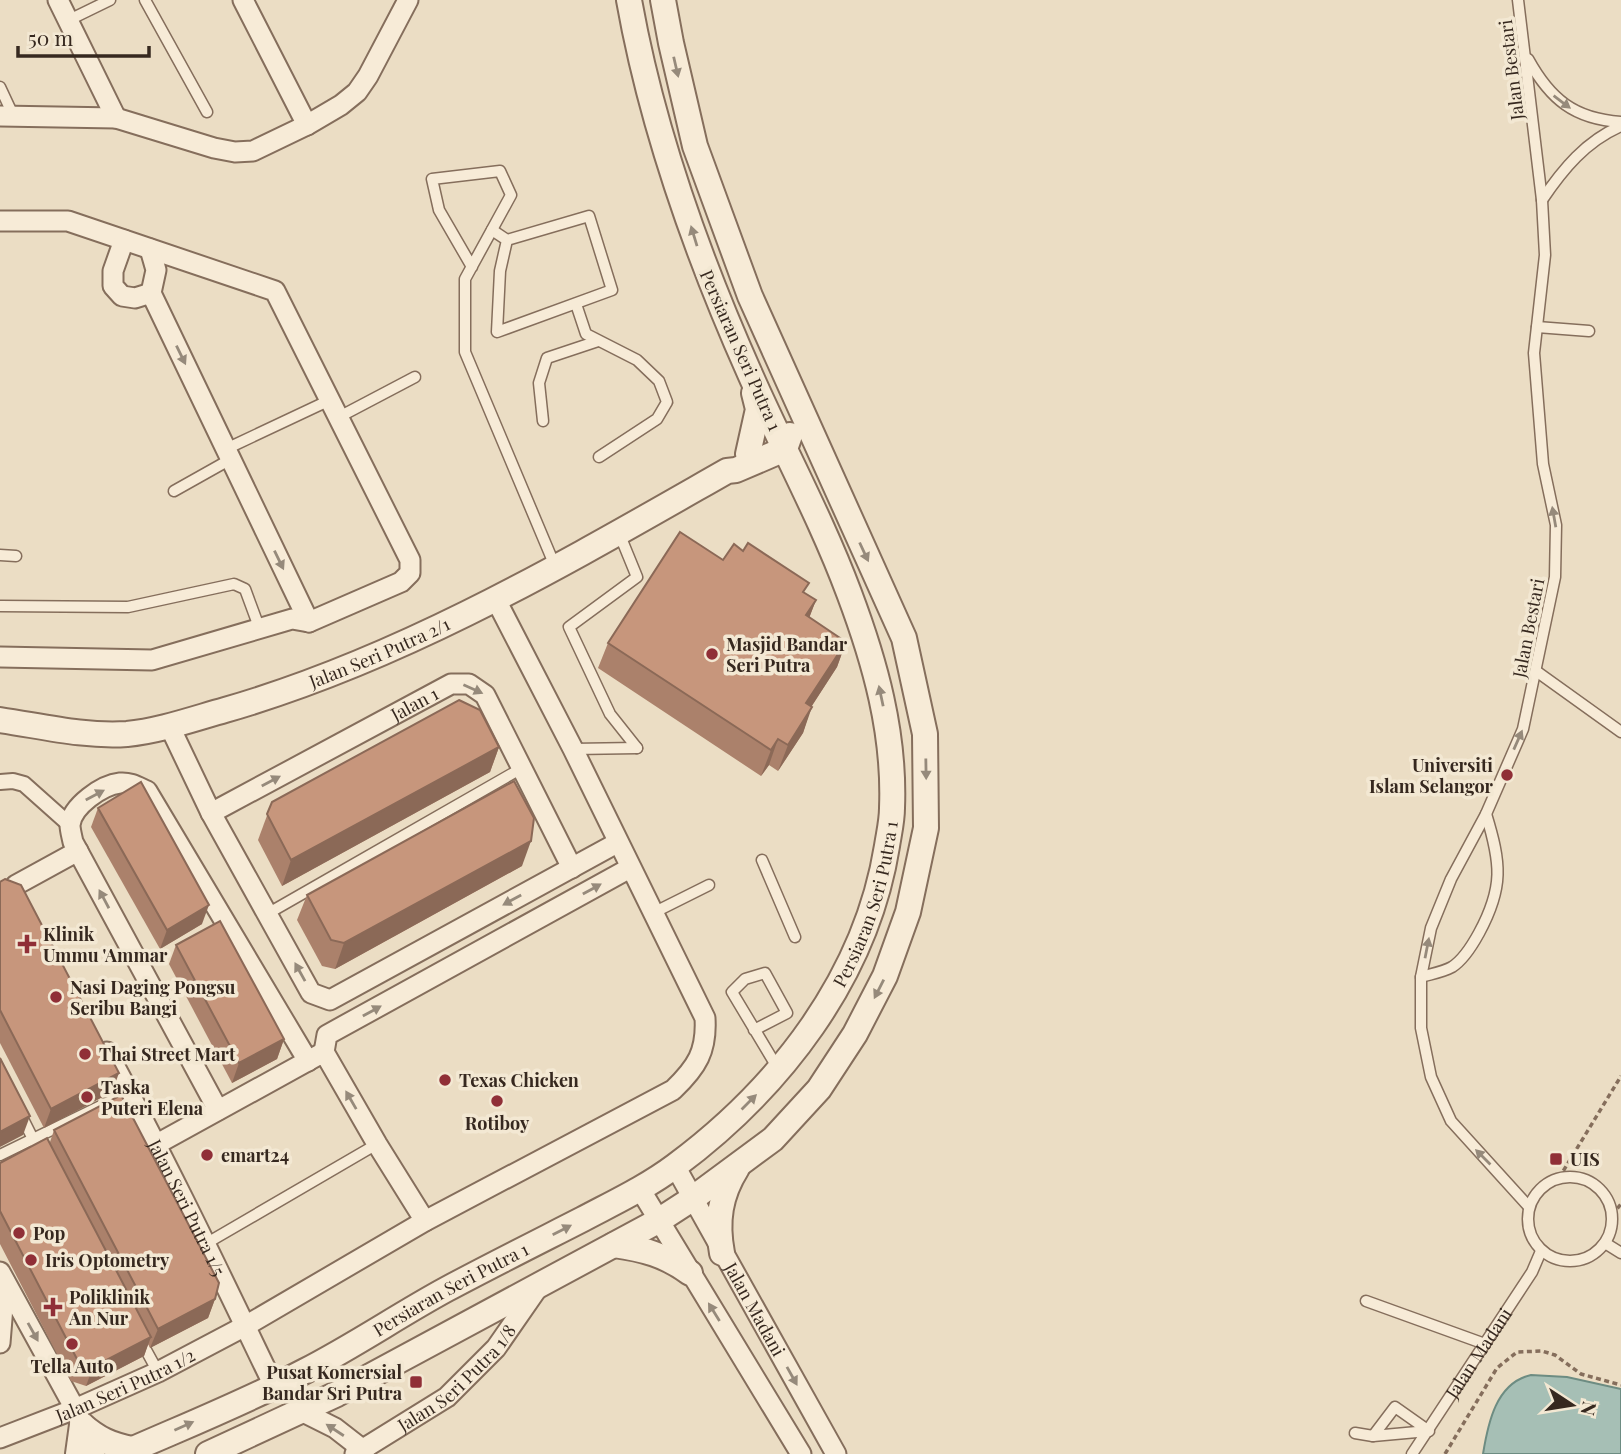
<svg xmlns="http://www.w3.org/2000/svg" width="1621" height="1454" viewBox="0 0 1621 1454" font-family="'Playfair Display',serif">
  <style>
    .water { fill: #a6bfb5; stroke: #6d8c82; stroke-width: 2 }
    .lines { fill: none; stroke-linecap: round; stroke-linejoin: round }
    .service-casing { stroke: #856e5c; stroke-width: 13 }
    .pedestrian-casing { stroke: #856e5c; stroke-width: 18 }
    .minor-casing { stroke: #856e5c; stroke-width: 23 }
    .tertiary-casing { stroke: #856e5c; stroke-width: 28 }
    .path { stroke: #856e5c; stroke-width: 3.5; stroke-dasharray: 5 3.5; stroke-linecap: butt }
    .service { stroke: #f7ebd7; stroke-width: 10 }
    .pedestrian { stroke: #f7ebd7; stroke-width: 14 }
    .minor { stroke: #f7ebd7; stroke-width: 19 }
    .tertiary { stroke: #f7ebd7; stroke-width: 24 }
    .wall { fill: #ab816b }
    .shaded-wall { fill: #8b6957 }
    .building { fill: #c7967c; stroke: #8b6957; stroke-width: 2 }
    .oneway { fill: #968a7b }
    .poi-dot { fill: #902f37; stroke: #f3e8d3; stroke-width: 2.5 }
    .labels { text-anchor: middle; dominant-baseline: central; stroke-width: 7; stroke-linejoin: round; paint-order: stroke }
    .street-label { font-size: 18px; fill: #36281f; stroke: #f3e8d3 }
    .poi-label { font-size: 18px; font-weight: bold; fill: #36281f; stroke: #f3e8d3; text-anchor: start }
  </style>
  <rect width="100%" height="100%" fill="#ebddc4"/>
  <!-- water -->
  <path class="water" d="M1531,1375L1567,1377L1621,1389V1454H1483C1488,1423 1496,1383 1531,1375Z"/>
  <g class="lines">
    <defs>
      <g id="service">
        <path d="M145,0L207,112"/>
        <path d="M1518,0L1542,200L1545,255L1534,353L1543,464L1556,525L1555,577L1523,729L1486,814L1451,879L1431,928L1421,977V1028L1431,1077L1451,1121L1529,1207"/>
        <path d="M69,20L110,0"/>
        <path d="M1528,59C1550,99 1574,119 1621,122"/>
        <path d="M0,87L14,117"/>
        <path d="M1542,200C1563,169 1586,141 1621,126"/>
        <path d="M492,230L507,240L500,271L497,332L612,290L589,216L507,240"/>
        <path d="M472,267L439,210L432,179L500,171L511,195L465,279V352L555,566"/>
        <path d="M576,304L586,334L637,360L659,381L667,402L657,419L599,457"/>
        <path d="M1537,327L1589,331"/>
        <path d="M339,417L415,377"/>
        <path d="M543,421L539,383L547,358L598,341"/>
        <path d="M226,449L330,400"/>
        <path d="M174,491L231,459"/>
        <path d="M619,533L637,577L569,627L610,714L637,748"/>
        <path d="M0,555L16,556"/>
        <path d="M0,606L128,607L234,584L245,589L259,627"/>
        <path d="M1536,671L1621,732"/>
        <path d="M573,749L637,748"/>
        <path d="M762,860L795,937"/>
        <path d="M653,913L709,885"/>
        <path d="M267,914L522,768"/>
        <path d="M1421,977C1431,974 1443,972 1452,967C1463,960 1473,944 1479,933C1504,887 1501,863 1486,814"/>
        <path d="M754,1030L787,1013L765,973L745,979L732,992L777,1067"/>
        <path d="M21,1115L41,1155"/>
        <path d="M0,1155L113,1100"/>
        <circle cx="1570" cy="1219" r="42"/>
        <path d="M207,1243L377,1144"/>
        <path d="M1605,1243L1621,1253"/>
        <path d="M1366,1301L1485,1344"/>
        <path d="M141,1341L158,1372"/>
        <path d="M1355,1433L1373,1436L1428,1431"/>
        <path d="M1373,1436L1395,1407L1429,1431"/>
        <path id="s1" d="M1412,1454L1532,1272L1541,1251"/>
      </g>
      <path id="pedestrian" d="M0,782L13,781L24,784L70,825"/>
      <g id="minor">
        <path d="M58,0L116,118"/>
        <path d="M243,0L307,125"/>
        <path d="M0,116L116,118L214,148L235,152L253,151L307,125L341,105L357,92L368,76L408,0"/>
        <path d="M0,221H68L275,291L410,560V573L401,582L309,622L292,619L152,660L0,657"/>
        <path d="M124,240L113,271V286L122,296L135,298L151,293"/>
        <path d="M150,249L156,270L151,293L309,622"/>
        <path d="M169,725L211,813L311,993L330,1000L617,843"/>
        <path id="s2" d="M211,813L451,684H469L485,695L572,868"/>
        <path d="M16,885L78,851"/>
        <path id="s3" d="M107,1052C167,1162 220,1274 274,1386"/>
        <path d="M324,1052L327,1035L630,868"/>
        <path d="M218,1110L73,842C72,837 70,830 70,825C72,806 102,785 120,783C130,782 138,787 147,791L308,1061"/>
        <path d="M157,1144L324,1052L377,1144L425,1221"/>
        <path id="s4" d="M675,1166L836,1454"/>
        <path d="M640,1189L801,1454"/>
        <path d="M0,1272L75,1409L95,1454"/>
        <path d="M0,1343L5,1282"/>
        <path d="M301,1411L335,1428L362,1449L364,1454"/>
        <path id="s5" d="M0,1438L75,1409L158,1372L247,1325L425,1221L673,1090C697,1067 707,1051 705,1018L573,749L495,598"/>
        <path id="s6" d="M355,1454L447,1397L496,1348L539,1286"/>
      </g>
      <g id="tertiary">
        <path d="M748,454L758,409L754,393"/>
        <path id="s7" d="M0,720C41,726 85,737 127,734C159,731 193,719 225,710C403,659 567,562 727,471L736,470L785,449L790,435"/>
        <path d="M614,1245C643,1249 666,1255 690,1273"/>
        <path d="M722,1253C716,1221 720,1195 737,1168"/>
        <path d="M82,1425C98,1439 111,1445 132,1449"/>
        <path d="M78,1454L82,1425"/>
        <path id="s8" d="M122,1454C183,1427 246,1402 305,1371C354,1346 399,1315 447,1289C492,1265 538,1242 583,1219C615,1202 647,1187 675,1166C780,1088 866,977 887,846C889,833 892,821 892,808C895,733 875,662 849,593C821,518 782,447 750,374C697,255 652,129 629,0"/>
        <path d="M208,1454L337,1394L658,1221L692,1199L773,1139L819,1089L855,1034L885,976L908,912L926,828L925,734L904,638L750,296L695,146L671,43L663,0"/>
      </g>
    </defs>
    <!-- service casing -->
    <use href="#service" class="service-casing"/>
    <!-- pedestrian casing -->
    <use href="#pedestrian" class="pedestrian-casing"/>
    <!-- minor casing -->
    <use href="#minor" class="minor-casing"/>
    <!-- tertiary casing -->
    <use href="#tertiary" class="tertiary-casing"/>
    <!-- path -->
    <g class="path">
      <path d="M1559,1178L1621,1076"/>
      <path d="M1612,1215L1621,1204"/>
      <path d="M1445,1454L1497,1368L1517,1352L1542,1351L1555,1355L1581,1374L1621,1385"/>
    </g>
    <!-- service -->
    <use href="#service" class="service"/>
    <!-- pedestrian -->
    <use href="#pedestrian" class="pedestrian"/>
    <!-- minor -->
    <use href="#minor" class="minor"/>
    <!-- tertiary -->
    <use href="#tertiary" class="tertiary"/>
  </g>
  <!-- wall -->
  <g class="wall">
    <path d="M805,593L816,600L809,618L846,642L837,667L811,707L803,733L778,771L769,765L761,776L598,668L608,643Z"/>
    <path d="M499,747L490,772L282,886L258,840L272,802Z"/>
    <path d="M98,808L202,924L160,949L91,827Z"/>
    <path d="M522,866L335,969L322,966L297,920L307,895Z"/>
    <path d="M0,882L112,1092L44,1128L0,1043Z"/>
    <path d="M176,945L284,1039L277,1059L232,1083L169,964Z"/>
    <path d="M54,1130L215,1299L208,1318L150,1348L148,1344L144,1356L86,1386L71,1381L0,1244V1163L50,1142Z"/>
  </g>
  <!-- shaded-wall -->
  <g class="shaded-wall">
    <path d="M816,600L806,626V615Z"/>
    <path d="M846,642L837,667L797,729L806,703Z"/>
    <path d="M812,707L803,733L778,771L788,745Z"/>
    <path d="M778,739L769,765L761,776L771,750Z"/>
    <path d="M499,747L490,772L282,886L291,860Z"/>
    <path d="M531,841L522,866L335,969L344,943Z"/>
    <path d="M209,905L202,924L160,949L167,930Z"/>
    <path d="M284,1039L277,1059L232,1083L239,1063Z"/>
    <path d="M119,1073L112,1092L44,1128L51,1109Z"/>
    <path d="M30,1116L23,1135L0,1147V1132Z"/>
    <path d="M215,1299L208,1318L150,1348L158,1329Z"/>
    <path d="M151,1337L144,1356L86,1386L93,1367Z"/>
  </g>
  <!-- building -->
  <g class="building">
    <path d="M680,532L723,560L734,544L743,551L748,543L809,583L803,592L816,600L806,615L846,642L806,703L812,707L788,745L778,739L771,750L608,643Z"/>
    <path d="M459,700L480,710L499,747L291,860L267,814L272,802Z"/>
    <path d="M514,781L534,818L531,841L344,943L331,940L307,895Z"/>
    <path d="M141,782L209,905L167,930L98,808Z"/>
    <path d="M5,879L21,885L119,1073L51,1109L0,1010V882Z"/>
    <path d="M220,921L284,1039L239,1063L176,945Z"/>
    <path d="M0,1058L30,1116L0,1132Z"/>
    <path d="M121,1095L219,1283L215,1299L158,1329L54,1130Z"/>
    <path d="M47,1138L151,1337L93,1367L78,1361L0,1211V1163Z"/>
  </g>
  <!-- one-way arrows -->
  <defs><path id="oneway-solid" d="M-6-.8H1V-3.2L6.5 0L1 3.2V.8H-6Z" transform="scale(1.75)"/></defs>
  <g class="oneway">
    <use href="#oneway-solid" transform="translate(676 67) rotate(77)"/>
    <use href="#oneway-solid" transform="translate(1562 102) rotate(37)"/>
    <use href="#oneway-solid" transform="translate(694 236) rotate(-107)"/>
    <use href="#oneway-solid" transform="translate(181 355) rotate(64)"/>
    <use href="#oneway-solid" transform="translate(1554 517) rotate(-100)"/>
    <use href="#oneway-solid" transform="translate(864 552) rotate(65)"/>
    <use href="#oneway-solid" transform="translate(279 560) rotate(64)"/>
    <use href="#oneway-solid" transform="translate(473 689) rotate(24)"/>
    <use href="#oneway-solid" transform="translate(881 696) rotate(-102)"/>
    <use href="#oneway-solid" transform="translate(1518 740) rotate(-66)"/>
    <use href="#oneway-solid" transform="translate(926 769) rotate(89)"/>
    <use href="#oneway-solid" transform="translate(271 781) rotate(-28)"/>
    <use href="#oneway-solid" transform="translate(95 795) rotate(-28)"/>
    <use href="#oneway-solid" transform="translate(592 889) rotate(-29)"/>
    <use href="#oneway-solid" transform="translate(104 899) rotate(-118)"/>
    <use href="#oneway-solid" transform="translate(512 900) rotate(151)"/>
    <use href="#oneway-solid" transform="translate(1427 948) rotate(-79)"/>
    <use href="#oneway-solid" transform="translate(300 972) rotate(-119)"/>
    <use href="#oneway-solid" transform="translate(879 989) rotate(117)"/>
    <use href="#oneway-solid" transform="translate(372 1011) rotate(-29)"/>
    <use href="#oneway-solid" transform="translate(351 1100) rotate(-120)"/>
    <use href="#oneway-solid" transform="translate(749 1102) rotate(-45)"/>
    <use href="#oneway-solid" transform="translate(1483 1157) rotate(-135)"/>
    <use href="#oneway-solid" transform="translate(562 1230) rotate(-27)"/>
    <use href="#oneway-solid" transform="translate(714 1312) rotate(-122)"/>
    <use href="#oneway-solid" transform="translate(33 1332) rotate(61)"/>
    <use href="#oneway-solid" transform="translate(792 1376) rotate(61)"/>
    <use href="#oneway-solid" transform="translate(184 1426) rotate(-24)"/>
    <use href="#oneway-solid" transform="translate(335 1430) rotate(-147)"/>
  </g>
  <!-- markers -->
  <g class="poi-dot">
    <circle cx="712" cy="654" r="7"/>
    <circle cx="1507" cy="775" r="7"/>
    <path d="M23.5 933.5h7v7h7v7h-7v7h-7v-7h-7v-7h7z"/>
    <circle cx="56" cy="997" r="7"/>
    <circle cx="85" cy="1054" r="7"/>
    <circle cx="445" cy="1080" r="7"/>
    <circle cx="87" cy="1097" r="7"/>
    <circle cx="497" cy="1101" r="7"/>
    <circle cx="207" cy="1155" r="7"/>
    <rect x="1549" y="1152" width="14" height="14" rx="3.5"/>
    <circle cx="19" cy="1233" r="7"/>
    <circle cx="31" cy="1260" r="7"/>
    <path d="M49.5 1296.5h7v7h7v7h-7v7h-7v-7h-7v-7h7z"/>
    <circle cx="72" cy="1344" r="7"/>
    <rect x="409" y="1375" width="14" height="14" rx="3.5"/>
  </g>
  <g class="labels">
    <!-- street labels -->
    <g class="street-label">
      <text transform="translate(1511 70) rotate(-97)">Jalan Bestari</text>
      <text transform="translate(741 350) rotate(66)">Persiaran Seri Putra 1</text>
      <text transform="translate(1528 628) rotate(-79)">Jalan Bestari</text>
      <text stroke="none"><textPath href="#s7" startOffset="394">Jalan Seri Putra 2/1</textPath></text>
      <text stroke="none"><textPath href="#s2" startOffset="231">Jalan 1</textPath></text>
      <text stroke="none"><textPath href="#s8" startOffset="956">Persiaran Seri Putra 1</textPath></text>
      <text stroke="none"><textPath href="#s3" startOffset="175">Jalan Seri Putra 1/5</textPath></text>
      <text stroke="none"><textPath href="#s8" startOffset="368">Persiaran Seri Putra 1</textPath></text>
      <text stroke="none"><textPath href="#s4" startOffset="164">Jalan Madani</textPath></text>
      <text stroke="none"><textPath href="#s1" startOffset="121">Jalan Madani</textPath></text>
      <text stroke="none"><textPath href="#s6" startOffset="128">Jalan Seri Putra 1/8</textPath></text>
      <text stroke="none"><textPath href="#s5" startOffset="136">Jalan Seri Putra 1/2</textPath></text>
    </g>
    <!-- poi labels -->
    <g class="poi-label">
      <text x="726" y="644">Masjid Bandar<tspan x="726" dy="21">Seri Putra</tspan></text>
      <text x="1493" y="765" text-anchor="end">Universiti<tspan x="1493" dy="21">Islam Selangor</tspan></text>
      <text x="43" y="934">Klinik<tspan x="43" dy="21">Ummu 'Ammar</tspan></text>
      <text x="70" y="987">Nasi Daging Pongsu<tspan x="70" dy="21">Seribu Bangi</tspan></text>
      <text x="99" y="1054">Thai Street Mart</text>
      <text x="459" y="1080">Texas Chicken</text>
      <text x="101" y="1087">Taska<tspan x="101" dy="21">Puteri Elena</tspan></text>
      <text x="497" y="1123" text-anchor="middle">Rotiboy</text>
      <text x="221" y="1155">emart24</text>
      <text x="1570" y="1159">UIS</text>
      <text x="33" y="1233">Pop</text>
      <text x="45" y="1260">Iris Optometry</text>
      <text x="69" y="1297">Poliklinik<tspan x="69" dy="21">An Nur</tspan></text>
      <text x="72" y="1366" text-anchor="middle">Tella Auto</text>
      <text x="402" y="1372" text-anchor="end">Pusat Komersial<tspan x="402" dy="21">Bandar Sri Putra</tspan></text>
    </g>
  </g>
  <!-- north arrow -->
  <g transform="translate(1572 1405) rotate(102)" stroke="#f3e8d3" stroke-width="5" paint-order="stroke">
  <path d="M0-5L12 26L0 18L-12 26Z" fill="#36281f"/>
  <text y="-10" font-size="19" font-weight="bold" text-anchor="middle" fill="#36281f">N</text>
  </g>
  <!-- scale -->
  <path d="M18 46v10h131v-10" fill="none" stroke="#36281f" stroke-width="3.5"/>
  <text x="28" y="46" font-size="21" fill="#36281f" stroke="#f3e8d3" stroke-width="5" paint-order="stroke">50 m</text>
</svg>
